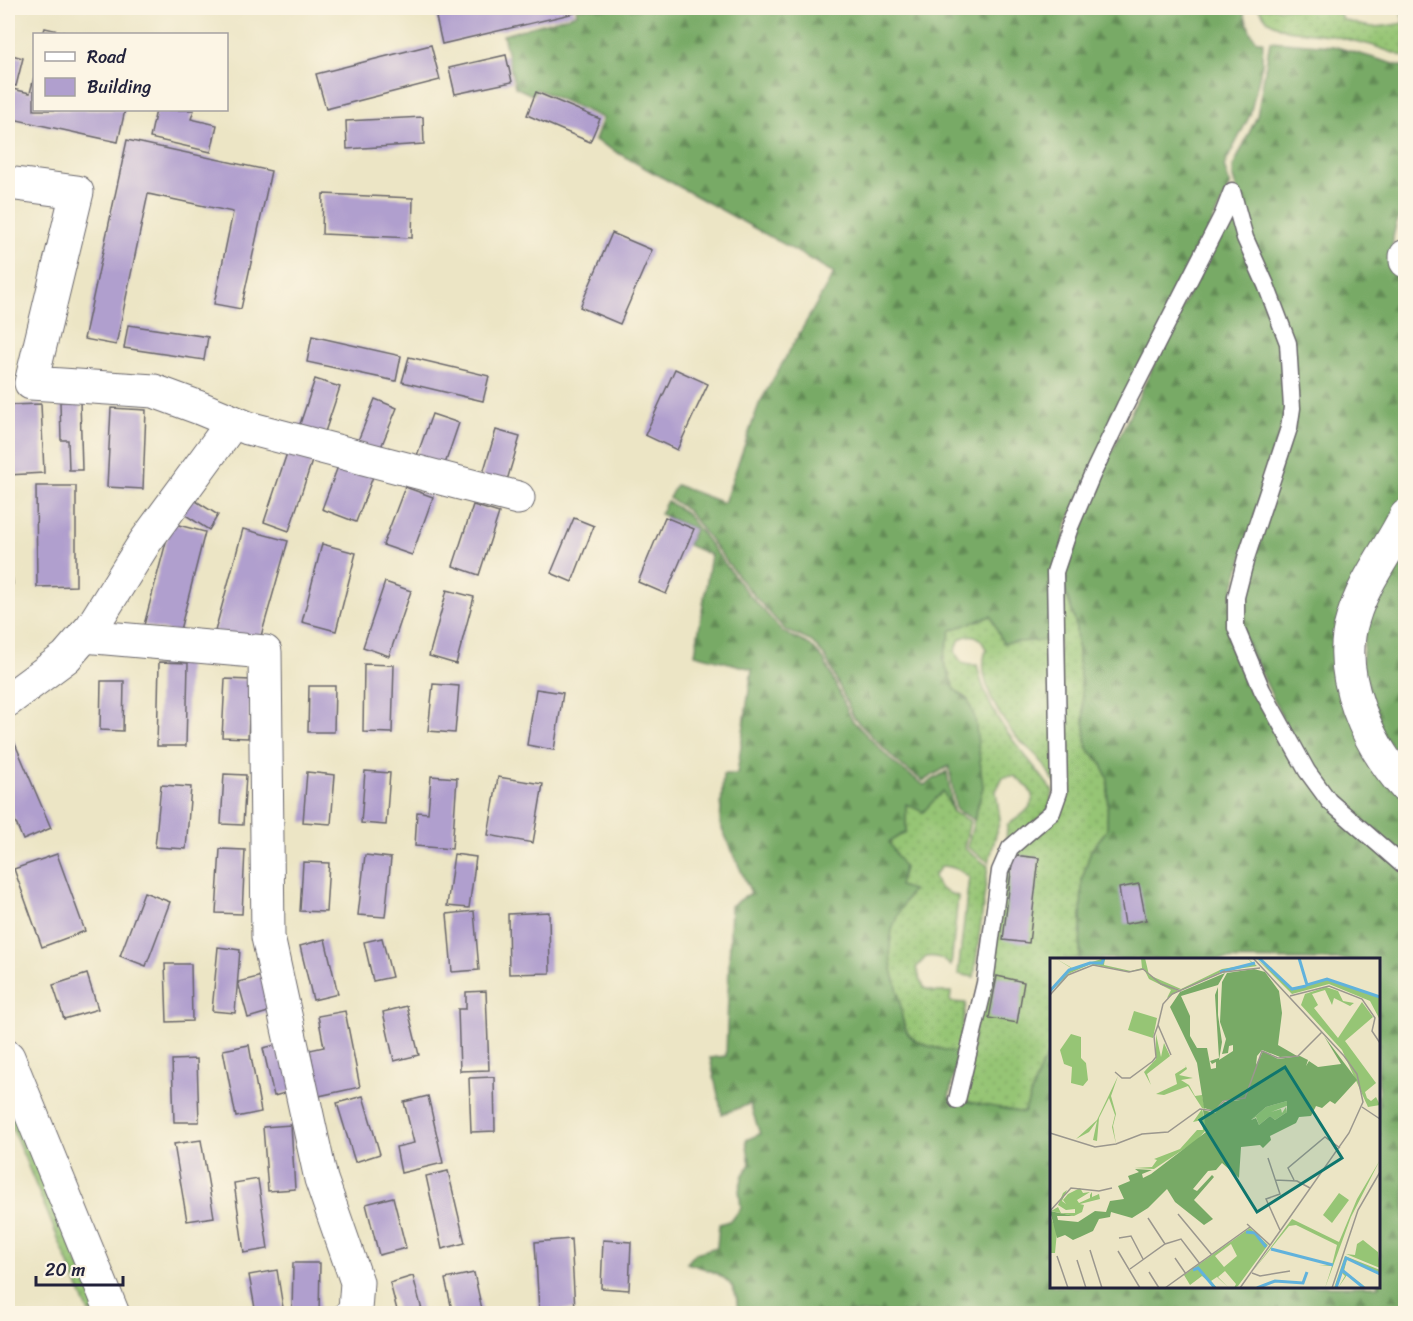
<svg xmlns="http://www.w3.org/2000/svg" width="1413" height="1321" viewBox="0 0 1413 1321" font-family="Sriracha,sans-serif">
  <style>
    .grass { fill: url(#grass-dots); stroke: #5c7458; stroke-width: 1.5 }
    .forest { fill: url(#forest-firs); stroke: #4d6650; stroke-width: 1.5 }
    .building { fill: #b09fce }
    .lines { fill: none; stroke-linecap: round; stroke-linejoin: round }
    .lane-casing { stroke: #69666b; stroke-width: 19 }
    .street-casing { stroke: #69666b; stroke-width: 35 }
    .primary-casing { stroke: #69666b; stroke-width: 35 }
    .lane { stroke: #fff; stroke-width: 16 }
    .street { stroke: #fff; stroke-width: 33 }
    .primary { stroke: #fff; stroke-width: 33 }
    .inset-river { fill: none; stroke: #61b2dc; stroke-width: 3 }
    .inset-road { fill: none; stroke: #9b978e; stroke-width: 1.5 }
    .view { fill: #0f766e; fill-opacity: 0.15; stroke: #0f766e; stroke-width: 3 }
    .inset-edge { fill: none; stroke: #22223b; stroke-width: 3 }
  </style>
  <defs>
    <pattern id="grass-dots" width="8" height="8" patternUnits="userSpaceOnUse" patternTransform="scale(1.5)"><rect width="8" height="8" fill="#96c575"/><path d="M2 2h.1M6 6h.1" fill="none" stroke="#81a966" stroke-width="1.8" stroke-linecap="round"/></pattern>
    <pattern id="forest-firs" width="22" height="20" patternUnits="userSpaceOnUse" patternTransform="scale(1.5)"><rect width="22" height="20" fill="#78aa66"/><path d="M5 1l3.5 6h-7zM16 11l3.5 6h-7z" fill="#628a55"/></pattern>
  </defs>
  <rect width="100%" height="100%" fill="#fcf5e5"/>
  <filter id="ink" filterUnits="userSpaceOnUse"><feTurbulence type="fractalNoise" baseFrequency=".0167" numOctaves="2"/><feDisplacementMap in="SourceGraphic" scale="12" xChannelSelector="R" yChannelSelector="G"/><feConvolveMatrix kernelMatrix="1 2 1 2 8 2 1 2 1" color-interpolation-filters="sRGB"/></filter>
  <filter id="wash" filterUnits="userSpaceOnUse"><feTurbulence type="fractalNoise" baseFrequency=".008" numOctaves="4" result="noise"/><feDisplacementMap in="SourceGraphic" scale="24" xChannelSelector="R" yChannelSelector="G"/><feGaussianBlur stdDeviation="1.35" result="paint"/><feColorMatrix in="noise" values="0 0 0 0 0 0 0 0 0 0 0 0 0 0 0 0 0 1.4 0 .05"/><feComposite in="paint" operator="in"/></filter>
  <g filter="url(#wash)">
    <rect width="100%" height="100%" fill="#ece5c5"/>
    <!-- grass -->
    <g class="grass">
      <path d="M1258,8H1337L1342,19C1367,29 1377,28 1404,23L1400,8H1405V57L1371,45L1329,35L1286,30L1268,21Z"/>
      <path d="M1060,573L1075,621L1087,748L1102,764L1108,780L1107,830L1091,850L1082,879L1080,959L1052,960L1051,1050L1041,1067L1024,1113L962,1101L1004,872L1014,851L1056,815Z"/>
      <path d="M991,616L1051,640L1056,784C1051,777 1046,768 1041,761C1034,752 1025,746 1017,738C999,717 976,679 986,650C981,637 974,631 960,639L955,651C960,663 964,666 977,665C990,725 1021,745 1053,792L1049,810L1006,845L1007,825C1032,810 1046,797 1014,776L1003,777L996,791L1000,819L989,862L967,847L983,787L968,700L955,690L943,660L951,629Z"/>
      <path d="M943,790L953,812L970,821L964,848L988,866L974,977L958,974L969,877C960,870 953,866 942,866L934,875C936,890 945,892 958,896L951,966C943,959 937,955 926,957L916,968L924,988L934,992H951L950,1002L966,1003L958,1053C943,1049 921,1047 910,1036C901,1027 888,956 889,941C890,923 902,905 912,890L899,887L888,842L906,832V804Z"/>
      <path d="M8,1091L99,1313H89L8,1118Z"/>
    </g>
    <!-- forest -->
    <g class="forest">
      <path d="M576,8H1242L1251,33L1257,41H1263L1262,65L1250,115L1224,166L1230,185L1066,526L1051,640L1003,643L991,616L951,630L943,660L955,690L968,700L975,718L983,787L974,820L956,810L949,766L923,781L896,761L854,718L826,658L812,642L785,630L747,588L688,511L669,498L676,485L724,503L759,404L834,273C755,227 674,185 595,140L603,118L536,89L532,95L515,87L503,35L577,14Z"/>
      <path d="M1270,41L1333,46L1405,67V206C1388,234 1389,257 1405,285V501L1344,617L1405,799V862L1332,798L1289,733L1241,628L1240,597L1296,391L1233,178V167L1257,116Z"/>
      <path d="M1231,206L1283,345L1287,408L1231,597L1281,737L1405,874V1313H737C741,1278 715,1272 687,1263L696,1253L717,1247L719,1224L732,1220L741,1208L739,1190L743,1175L750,1164L746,1140L760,1134L750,1104L722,1114L710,1058L726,1056L731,906L751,893L720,824L723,774H737L752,669L695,654L711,555L688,545L695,529L660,514L667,501L686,513L745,590L783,632L810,645L824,660L852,720L894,763L924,785L947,771L953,812L943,791L923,812L906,804V832L889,842L904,868L899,886L912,890C893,920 885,937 893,973C895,982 899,991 900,1001C902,1013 901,1027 910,1036C921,1047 943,1049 958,1053L949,1098L1024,1113L1041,1067L1051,1050L1052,1286H1378V960L1080,959L1082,879L1091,850L1107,830L1108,780L1102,764L1087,748L1075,621L1060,573L1075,528Z"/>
      <path d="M1405,539V765L1384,736L1362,665L1368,593Z"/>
    </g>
    <g id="blocks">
      <!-- building -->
      <g class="building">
        <path d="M434,8H573L575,13L442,44Z"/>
        <path d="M45,28L71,34H43Z"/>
        <path d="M431,45L440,80L326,109L316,74Z"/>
        <path d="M8,54L23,58L16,86L8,84Z"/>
        <path d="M506,55L512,82L455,94L449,68Z"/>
        <path d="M34,77V110H125L118,142L8,118V88L30,93Z"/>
        <path d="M536,92L600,119L590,142L527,115Z"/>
        <path d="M156,110H194L191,119L217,125L211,152L150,138Z"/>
        <path d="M423,117L424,144L347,149L346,121Z"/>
        <path d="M127,140L271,171L241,309L214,304L233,212L148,194L116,345L84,339Z"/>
        <path d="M323,194L413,198L412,238L322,234Z"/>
        <path d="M612,233L652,250L620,324L580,307Z"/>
        <path d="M128,325L208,337L204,360L124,348Z"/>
        <path d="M312,336L401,356L396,381L307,362Z"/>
        <path d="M409,357L489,376L483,401L402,382Z"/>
        <path d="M675,369L708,384L677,450L645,435Z"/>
        <path d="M315,379L340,387L322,441L297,433Z"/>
        <path d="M375,399L397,408L379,452L357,443Z"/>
        <path d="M80,401L82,470H69L68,440H61L60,402Z"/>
        <path d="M41,404L44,473L8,475V405Z"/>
        <path d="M111,408L146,410L143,489L107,487Z"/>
        <path d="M432,414L459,423L443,470L415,461Z"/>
        <path d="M496,430L520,437L505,487L481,480Z"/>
        <path d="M287,453L312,461L289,531L264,522Z"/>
        <path d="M340,461L374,474L356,522L322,509Z"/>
        <path d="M36,486H76V586L37,587Z"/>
        <path d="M405,487L433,497L412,555L383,545Z"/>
        <path d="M188,496L218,515L209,530L179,511Z"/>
        <path d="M473,505L499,513L479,575L453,566Z"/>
        <path d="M665,517L694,529L666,594L638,582Z"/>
        <path d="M574,518L594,526L572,582L551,573Z"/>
        <path d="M171,523L205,532L179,634L144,625Z"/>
        <path d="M243,529L288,541L259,643L215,631Z"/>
        <path d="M322,544L356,553L336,631L302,622Z"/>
        <path d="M8,546H9L13,584H8Z"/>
        <path d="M385,582L411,591L389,656L363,647Z"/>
        <path d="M447,590L474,597L456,664L429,656Z"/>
        <path d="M159,662L188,663L186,746H157Z"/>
        <path d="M364,664L394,665L392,733L363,732Z"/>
        <path d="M225,679L251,680L248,738L222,737Z"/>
        <path d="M101,681H124L123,731L100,730Z"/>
        <path d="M433,684L459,686L455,733L428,731Z"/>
        <path d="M309,686H335L334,732H308Z"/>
        <path d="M536,689L563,693L554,750L527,745Z"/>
        <path d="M10,732L51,828L23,840L8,804V733Z"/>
        <path d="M365,771L390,773L386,825L361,823Z"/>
        <path d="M307,772L335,775L331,824L303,822Z"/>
        <path d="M224,774L246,775L243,825L221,824Z"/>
        <path d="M431,776L457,778L452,849L415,846L417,812L428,813Z"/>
        <path d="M498,777L543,784L533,843L488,835Z"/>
        <path d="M161,785L191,787L186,849L155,847Z"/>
        <path d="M220,849L245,850L242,914L216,913Z"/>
        <path d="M57,854L85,931L42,947L14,869Z"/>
        <path d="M454,854L476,857L469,908L447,906Z"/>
        <path d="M365,855L391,858L385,917L358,915Z"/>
        <path d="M1013,855L1039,858L1029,943L1003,940Z"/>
        <path d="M303,862L329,863L326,912L300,911Z"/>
        <path d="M1139,884L1146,920L1125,924L1119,888Z"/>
        <path d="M144,892L170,902L146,966L120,956Z"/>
        <path d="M474,911L479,970L452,972L447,914Z"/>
        <path d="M549,912L550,973L509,974L508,914Z"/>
        <path d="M382,938L392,977L373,981L364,942Z"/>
        <path d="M325,939L338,994L313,1000L300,946Z"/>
        <path d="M218,947L240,950L235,1013L212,1011Z"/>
        <path d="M165,964H191L192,1021L167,1022Z"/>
        <path d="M87,974L98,1009L64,1019L53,985Z"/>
        <path d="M266,975L275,1010L248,1018L238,982Z"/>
        <path d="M997,976L1024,982L1017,1023L989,1018Z"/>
        <path d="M486,991L489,1070L460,1071L458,1009H466V992Z"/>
        <path d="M407,1006L419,1055L394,1061L383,1012Z"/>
        <path d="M345,1011L360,1087L319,1096L310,1050L324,1047L318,1016Z"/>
        <path d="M284,1043L295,1090L274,1096L263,1048Z"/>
        <path d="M249,1045L261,1112L236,1117L223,1050Z"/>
        <path d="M197,1059L199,1122H174L172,1060Z"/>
        <path d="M494,1077L495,1131L471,1132L469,1078Z"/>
        <path d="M363,1096L380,1154L355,1162L337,1103Z"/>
        <path d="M428,1096L443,1163L401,1173L396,1147L414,1143L404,1102Z"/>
        <path d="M291,1125L295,1189L268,1191L263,1127Z"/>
        <path d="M201,1140L214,1217L187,1221L174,1144Z"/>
        <path d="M448,1171L465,1243L442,1249L426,1176Z"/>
        <path d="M258,1179L268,1249L244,1253L234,1183Z"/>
        <path d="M393,1197L406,1248L379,1255L366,1204Z"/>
        <path d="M571,1239L575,1309L539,1311L535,1242Z"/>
        <path d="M603,1240L631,1242L629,1290L601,1288Z"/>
        <path d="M293,1263H320L319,1314H292Z"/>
        <path d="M277,1270L284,1314H256L249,1275Z"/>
        <path d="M474,1273L483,1314H453L445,1279Z"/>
        <path d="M413,1276L423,1314H398L390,1283Z"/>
      </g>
    </g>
  </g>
  <g filter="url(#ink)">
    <use href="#blocks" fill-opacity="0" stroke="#69666b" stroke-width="1.5"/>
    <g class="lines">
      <defs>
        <path id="lane" d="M957,1100L985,983L1000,871L1010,848L1052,812L1059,792L1055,572L1070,527L1092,475L1125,406L1223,214L1232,191L1245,238L1266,285L1288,343L1292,408L1289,428L1246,558L1236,597V628L1262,690L1307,771L1329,801L1406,868"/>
        <g id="street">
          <path d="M8,183L77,192L31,383L154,391L200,408L248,428L518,498"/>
          <path d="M1406,256V261"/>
          <path d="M1406,516C1389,550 1364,581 1353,618C1335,674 1368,746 1406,787"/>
          <path d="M84,636L265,652L268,937L321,1179L357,1282L355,1310L351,1314"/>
          <path d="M8,700L66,657L92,627L145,542L233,422"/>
        </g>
        <path id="primary" d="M8,1057L113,1314"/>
      </defs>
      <!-- lane casing -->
      <use href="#lane" class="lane-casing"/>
      <!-- street casing -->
      <use href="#street" class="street-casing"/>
      <!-- primary casing -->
      <use href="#primary" class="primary-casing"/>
      <!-- lane -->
      <use href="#lane" class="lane"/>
      <!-- street -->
      <use href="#street" class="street"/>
      <!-- primary -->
      <use href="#primary" class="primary"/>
    </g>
  </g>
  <!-- overview -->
  <g transform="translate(1050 958)">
    <rect width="330" height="330" fill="#ece5c5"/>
    <path d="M5,0L22,10L55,0L54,7L81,13L92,10L91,0H95L99,17L131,31L172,11L203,6L197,0L207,8L173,13L132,32L122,30L129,33L117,40L121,32L99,21L94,11L80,14L41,6L18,16L0,37L21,10ZM206,0L242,31L277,21L330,39V62L320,43L279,26L242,36ZM276,29L288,33L293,43L304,45L300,48L284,40L282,47L275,32L262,36L268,47L264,50L288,80L312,44L323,59L295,83L326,125L315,134L317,140L321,143L326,139L330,147L318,149L292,92L251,47L255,36ZM84,53L107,60L103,80L78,72ZM21,76L31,79V100L36,105L38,122L33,128L21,125L22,109L14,106L10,92ZM106,76L111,99L114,85L120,98L97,116L101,127L94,114L106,101ZM135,106L137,111L129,117L143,120L131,122L139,127L145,138L152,137L155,151L152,150L138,128L114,137L106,136L127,126L125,116L136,109ZM68,118L61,138L66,156L63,168L66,186L62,169L65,157L59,140L49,160L47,183L43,182L47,163L39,174L26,181L47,162ZM237,143L239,147L221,154L231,151L232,155L236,149L237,154L225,162L220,158L209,167L206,159L201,162L216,149ZM152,151L157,171L146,183L104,211L84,210L102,209L107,202L104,201L130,191L147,172H153L152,162L143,164ZM330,202L301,259L275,330L282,308L269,307H282L287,287L246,267L239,268L202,314L242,261L289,284L307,241ZM30,230L33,235L40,234L27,242L29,245L40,240V237L42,234V239L49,236L50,241L30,246L34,247L32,254L24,258L1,253L8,249L11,255H25V251L16,252L8,247L13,235L17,232L12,243L16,246L13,242L18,236ZM289,235L299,242L282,265L273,257ZM0,257L7,274L5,295H0ZM200,270L218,287L188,328L184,330L186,326L175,313L168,319L179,330L167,319L161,323L167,330L152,318L140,327L134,317ZM181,286L187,298L174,309L165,298ZM313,282L328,294L330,310L296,296L305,297L307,286ZM295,298L330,312V317L297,301L294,313L317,330L297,317L288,330L295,318L292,315L284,330Z" fill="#96c575" fill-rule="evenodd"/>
    <path d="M204,11L215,14L229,33L232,55L228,87L247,98L230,99L212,92L207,98L206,107L213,93L228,101L250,98L258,102L256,108L259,103L268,109L291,106L274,78L307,122L285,146L280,143L272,150L266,148L261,158L249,159L246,165L220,178L221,182L213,190L210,187L191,189L189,220L172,205L166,212L158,213L143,231L147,233L162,217L164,219L144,242L163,261L154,267L125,244L117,231L98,250L82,260L61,254L60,259L49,261L43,273L30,279L23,282L15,277L7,280L0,253L24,258H7L8,262L28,264L45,253L56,254L60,243L74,241L68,228L80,223L78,218L89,214L85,211L102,212L92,216L93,220L101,216L156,174L153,152L165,155L174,144L190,142L173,143L164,153L154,150L147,105L120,49L130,34L175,15L168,27L131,38L140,58V78L147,90H157L161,111L166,110V104L162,106L160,103L169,100L165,37L168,29V57L172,84L169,102L183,93V87L179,88L178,95L172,96L176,81L170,64L172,24L177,15ZM237,143V154L225,162L220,158L209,167L206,160L201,162L216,149Z" fill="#78aa66" fill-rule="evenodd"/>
    <path class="inset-river" d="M209,0L242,31L256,28M249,0L257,27L277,21L330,39M170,14L205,5M0,33L19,12L40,5H52L54,0M196,274L205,275L216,289M221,291L283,307M143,312L148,310L165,330M292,312L314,330M207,330L225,323L253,325L257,314M286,330L296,300L330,316"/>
    <path class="inset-road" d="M174,14L210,10M0,37L18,17L43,7L79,14L93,11L111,26L131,33M240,38L279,28L312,41L325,60L322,73L330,85M121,97L108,67L113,46L122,36L175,13M102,104L106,99L104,78L108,67M65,114L72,120H80L103,103M312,149L330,161M0,175L45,189L66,186L92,176L118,174L150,151L165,153L174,143L195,140L212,93L228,100L248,98L272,74M218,200L230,236L216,241L230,272M225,222L247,223L260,230M244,222L238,210L275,179L290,190M0,253L21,230L49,233L62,230M128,256L162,297M98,260L115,286M197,266L220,287M69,280L81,278L93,301M40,292L52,330M68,293L90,330M7,298L18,330M125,300L136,316M27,302L36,330M80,311L115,286L131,281L150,306M99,314L109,330M202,315L210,318L240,313M115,330L200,269M190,330L299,175L313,144L307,116L294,98L203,0M282,330L308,252L330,214"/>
    <path class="view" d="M235,109L292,200L207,254L150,162Z"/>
    <rect width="330" height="330" class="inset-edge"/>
  </g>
  <!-- margin -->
  <rect width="1413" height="1321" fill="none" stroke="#fcf5e5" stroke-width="30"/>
  <!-- legend -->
  <rect x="33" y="33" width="195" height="78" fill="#fcf5e5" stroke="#a5a1a1" stroke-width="1.5"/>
  <rect x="45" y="52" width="30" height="9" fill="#ffffff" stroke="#a5a1a1" stroke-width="1.5"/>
  <text x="87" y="63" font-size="18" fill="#22223b">Road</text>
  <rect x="45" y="78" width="30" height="18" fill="#b09fce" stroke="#a5a1a1" stroke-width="1.5"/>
  <text x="87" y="93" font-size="18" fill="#22223b">Building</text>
  <!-- scale -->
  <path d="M36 1276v9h87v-9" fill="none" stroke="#22223b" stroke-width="3"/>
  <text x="45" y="1276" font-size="18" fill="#22223b" stroke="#fcf5e5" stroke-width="4.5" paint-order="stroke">20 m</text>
</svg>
